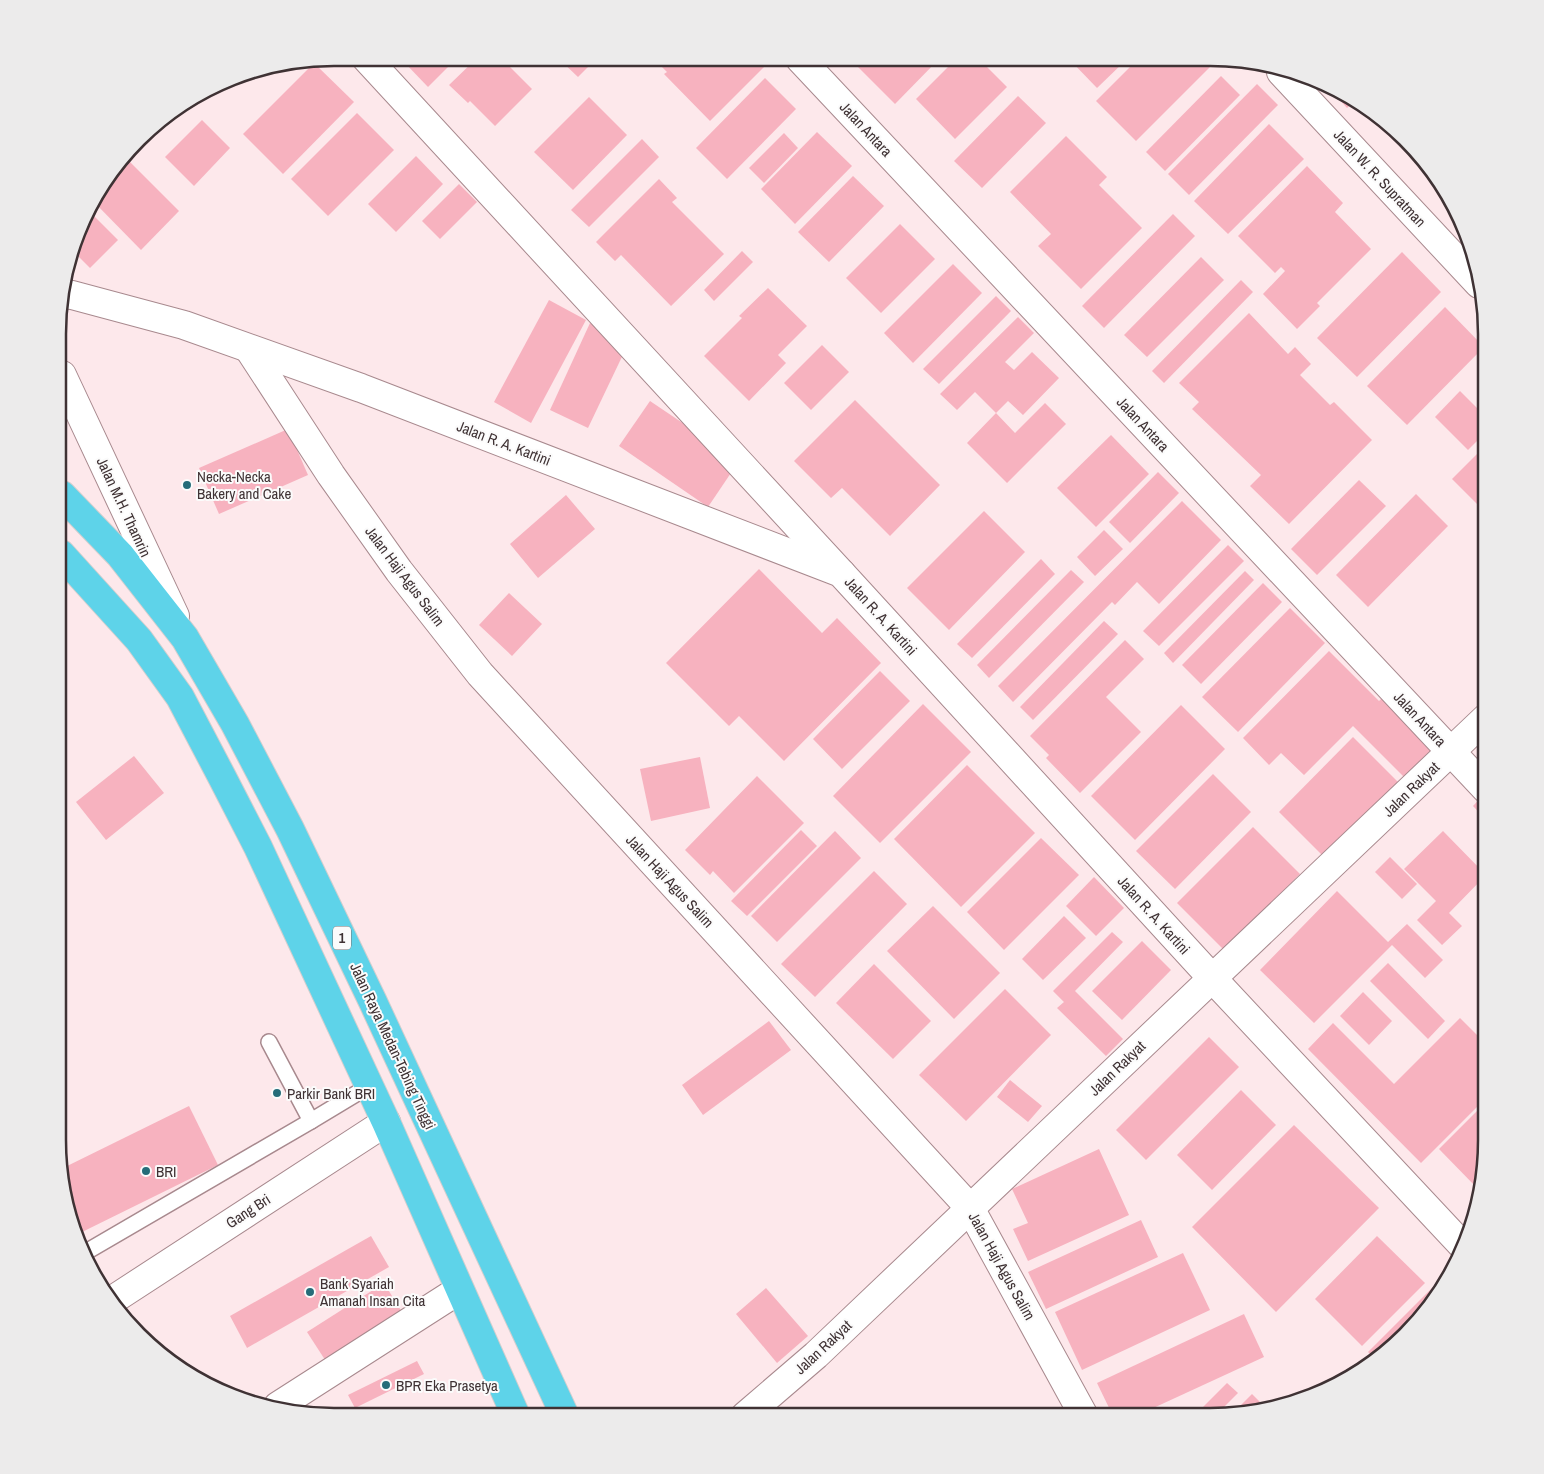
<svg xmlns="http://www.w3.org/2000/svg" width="1544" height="1474" viewBox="0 0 1544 1474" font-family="'Archivo Narrow',sans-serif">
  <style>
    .building { fill: #f7b2bf }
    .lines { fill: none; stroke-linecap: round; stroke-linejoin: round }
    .lane-casing { stroke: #a8898e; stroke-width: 18 }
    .street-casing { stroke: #a8898e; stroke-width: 30 }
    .secondary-casing { stroke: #a8898e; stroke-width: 30 }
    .highway-casing { stroke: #d1cece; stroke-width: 30 }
    .lane { stroke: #fff; stroke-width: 15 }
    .street { stroke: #fff; stroke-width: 28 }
    .secondary { stroke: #fff; stroke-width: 28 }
    .highway { stroke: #5ed3e9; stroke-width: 28 }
    .poi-dot { fill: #256c79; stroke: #fbfbfb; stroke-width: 2 }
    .labels { text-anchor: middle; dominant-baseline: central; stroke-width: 4; stroke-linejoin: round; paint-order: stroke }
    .shield { fill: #fbfbfb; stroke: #776e70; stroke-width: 1 }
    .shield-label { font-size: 14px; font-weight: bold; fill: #3f3234 }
    .street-label { font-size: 15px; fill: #3f3234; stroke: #fbfbfb }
    .poi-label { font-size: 15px; fill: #3f3234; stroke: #fbfbfb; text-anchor: start }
    .rim { fill: none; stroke: #3f3234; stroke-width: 2.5 }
  </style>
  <rect width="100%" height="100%" fill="#fde8eb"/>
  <!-- building -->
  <g class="building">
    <path d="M409,58H457L428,87L404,62Z"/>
    <path d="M477,58H513L507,64L532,89L495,126L470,101L468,103L449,85Z"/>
    <path d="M558,58H597L578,77Z"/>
    <path d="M657,58H672L772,59L710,121L664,74L667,72L655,60Z"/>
    <path d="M850,59H939L895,104Z"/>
    <path d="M956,59H979L1007,87L955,139L916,99Z"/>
    <path d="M1069,59L1126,60L1097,88Z"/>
    <path d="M1137,60H1217L1136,141L1096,101Z"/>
    <path d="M314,63L354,102L283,174L243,134Z"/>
    <path d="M1221,76L1240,95L1165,171L1146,152Z"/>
    <path d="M765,78L796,109L727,179L696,148Z"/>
    <path d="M1257,84L1278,105L1189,195L1168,174Z"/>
    <path d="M1335,90L1348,94L1355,101L1347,108L1333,92Z"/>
    <path d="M1018,96L1046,123L982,188L954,161Z"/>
    <path d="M589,97L627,135L573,190L534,152Z"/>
    <path d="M357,113L394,150L328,216L291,179Z"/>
    <path d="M202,120L230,148L194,186L165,157Z"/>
    <path d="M1269,124L1304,159L1228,234L1194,201Z"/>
    <path d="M817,132L852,166L795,224L761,189Z"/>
    <path d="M784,133L798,148L764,183L749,168Z"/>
    <path d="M1066,136L1107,177L1099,185L1142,228L1081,289L1038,246L1051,234L1010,192Z"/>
    <path d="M642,139L659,157L589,227L571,210Z"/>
    <path d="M416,156L443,184L396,232L368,204Z"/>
    <path d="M126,158L179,211L141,250L93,201L94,196Z"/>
    <path d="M1307,166L1343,203L1335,212L1371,249L1317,303L1320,306L1297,329L1263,294L1285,271L1281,267L1275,273L1238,236Z"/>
    <path d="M853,176L884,206L829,262L798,232Z"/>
    <path d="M659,179L677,198L672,202L724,254L671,306L621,255L615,261L596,242Z"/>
    <path d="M459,184L477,202L440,239L422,221Z"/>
    <path d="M89,211L118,240L90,268L74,252Z"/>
    <path d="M1173,214L1195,236L1104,328L1082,306Z"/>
    <path d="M900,224L935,259L881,313L846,278Z"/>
    <path d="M742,251L753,262L714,301L704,290Z"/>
    <path d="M1402,252L1441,292L1357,377L1317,338Z"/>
    <path d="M1201,257L1224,280L1147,357L1124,335Z"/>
    <path d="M953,264L982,293L913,363L884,333Z"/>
    <path d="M1241,280L1253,292L1164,383L1152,371Z"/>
    <path d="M768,288L807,326L778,355L786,363L749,401L704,356L742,318L739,316Z"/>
    <path d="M996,296L1011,311L939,384L923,369Z"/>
    <path d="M549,300L586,320L531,423L494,402Z"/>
    <path d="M1445,307L1484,347L1407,425L1367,386Z"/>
    <path d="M1249,313L1288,354L1295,347L1311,364L1300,375L1330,405L1334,402L1372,440L1289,524L1250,486L1261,475L1192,409L1199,402L1179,383Z"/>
    <path d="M1018,317L1034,333L1005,362L1014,370L1032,352L1059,378L1023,415L1008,401L996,413L975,392L957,410L940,394Z"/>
    <path d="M590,323L629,342L588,428L550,410Z"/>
    <path d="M822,345L849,372L811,410L784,383Z"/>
    <path d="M1460,391L1486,417V432L1468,450L1435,417Z"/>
    <path d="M855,400L940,485L890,536L842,488L831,498L794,461Z"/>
    <path d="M650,401L739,461L708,507L619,446Z"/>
    <path d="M1045,403L1066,424L1007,483L967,443L996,413L1015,433Z"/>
    <path d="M288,429L308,475L219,514L199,468Z"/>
    <path d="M1111,435L1149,474L1096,527L1057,488Z"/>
    <path d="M1486,445V499L1479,506L1452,479Z"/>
    <path d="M1158,472L1179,493L1130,543L1109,522Z"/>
    <path d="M1359,480L1386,506L1317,575L1291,549Z"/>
    <path d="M1416,494L1448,526L1368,607L1336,575Z"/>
    <path d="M566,495L595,529L538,578L510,544Z"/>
    <path d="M1182,501L1221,540L1159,604L1137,582L1115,605L1112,602L1013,702L998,686Z"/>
    <path d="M984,511L1025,552L949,630L907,588Z"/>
    <path d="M1104,530L1123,549L1095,576L1077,557Z"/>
    <path d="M1228,545L1244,561L1159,646L1143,631Z"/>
    <path d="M1041,559L1055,574L972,658L957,644Z"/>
    <path d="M759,569L822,633L837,618L881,663L784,761L739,716L729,726L666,663Z"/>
    <path d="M1071,570L1084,582L989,678L977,665Z"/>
    <path d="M1245,571L1254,580L1173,663L1164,653Z"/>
    <path d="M1263,583L1282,602L1201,684L1182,665Z"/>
    <path d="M509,593L542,624L512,656L479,625Z"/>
    <path d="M1290,608L1325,643L1238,732L1202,697Z"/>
    <path d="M1104,621L1118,634L1033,720L1020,707Z"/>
    <path d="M1125,640L1144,659L1106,697L1141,732L1080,793L1046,758L1049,755L1030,736Z"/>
    <path d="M1329,651L1379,701L1388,692L1443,748L1409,782L1353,726L1304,775L1281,753L1269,765L1243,738Z"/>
    <path d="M880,671L910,701L842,769L813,739Z"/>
    <path d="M923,704L971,752L880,843L833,796Z"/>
    <path d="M1181,705L1225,749L1135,840L1091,796Z"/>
    <path d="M1353,737L1400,784L1329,862L1279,812Z"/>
    <path d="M134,756L164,793L106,840L76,802Z"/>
    <path d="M700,757L710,808L651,821L640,769Z"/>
    <path d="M967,765L1035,833L961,907L894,839Z"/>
    <path d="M1213,774L1251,812L1175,889L1136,851Z"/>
    <path d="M757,776L804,823L734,893L713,871L710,875L685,850Z"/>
    <path d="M1486,792V820L1473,806Z"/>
    <path d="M1253,827L1300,874L1224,950L1177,903Z"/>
    <path d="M801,830L817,846L747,916L731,901Z"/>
    <path d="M835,831L861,858L777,942L751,916Z"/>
    <path d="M1443,831L1486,875L1449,913L1462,926L1442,945L1417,920L1436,901L1404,869Z"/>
    <path d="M1041,838L1079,875L1004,950L967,912Z"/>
    <path d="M1390,857L1417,884L1402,899L1375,872Z"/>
    <path d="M874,871L907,904L815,997L781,964Z"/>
    <path d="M1094,877L1124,908L1096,936L1066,906Z"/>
    <path d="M1337,891L1388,942L1407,924L1443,960L1425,978L1392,945L1314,1023L1260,970Z"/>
    <path d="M933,906L1000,973L954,1019L887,951Z"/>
    <path d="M1064,916L1086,938L1043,980L1022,959Z"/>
    <path d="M1112,932L1123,942L1075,991L1123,1039L1106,1056L1057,1008L1064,1002L1053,991Z"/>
    <path d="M1142,941L1171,970L1122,1020L1092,991Z"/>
    <path d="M1388,963L1445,1021L1428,1039L1370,981Z"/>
    <path d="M874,964L931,1021L893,1059L836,1003Z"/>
    <path d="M1005,989L1051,1035L966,1121L919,1075Z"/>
    <path d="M1363,992L1392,1021L1369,1045L1340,1016Z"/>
    <path d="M1460,1018L1486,1044V1098L1421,1163L1308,1049L1333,1023L1394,1084Z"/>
    <path d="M769,1021L791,1050L703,1115L682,1085Z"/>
    <path d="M1209,1037L1239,1067L1146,1160L1116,1130Z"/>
    <path d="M1010,1080L1042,1106L1028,1122L997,1097Z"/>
    <path d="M1241,1090L1276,1125L1212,1190L1177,1155Z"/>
    <path d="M1486,1102V1157L1478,1189L1439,1149Z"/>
    <path d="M189,1106L218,1165L76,1235L61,1169Z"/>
    <path d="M1294,1125L1379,1208L1276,1312L1192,1227Z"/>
    <path d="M1099,1149L1129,1215L1028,1261L1013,1229L1028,1223L1012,1189Z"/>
    <path d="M1141,1220L1158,1257L1046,1309L1028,1272Z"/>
    <path d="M371,1236L389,1267L247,1348L230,1316Z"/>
    <path d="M1377,1236L1425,1283L1362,1346L1315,1299Z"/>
    <path d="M1183,1253L1210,1310L1082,1370L1055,1312Z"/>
    <path d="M1450,1270L1452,1271L1418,1322L1376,1360L1368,1352Z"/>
    <path d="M384,1283L405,1317L329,1366L307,1332Z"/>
    <path d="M766,1288L808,1336L777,1363L736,1314Z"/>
    <path d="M1244,1314L1264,1357L1136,1416H1113L1097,1383Z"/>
    <path d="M417,1361L424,1374L355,1408L348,1395Z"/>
    <path d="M1227,1383L1238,1393L1215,1416H1194Z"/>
    <path d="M1252,1394L1266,1408L1231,1415Z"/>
  </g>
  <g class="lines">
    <defs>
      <g id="lane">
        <path d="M269,1042L311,1121"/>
        <path d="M83,1253L86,1252L311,1121L369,1086"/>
      </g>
      <g id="street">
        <path d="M366,58L841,573"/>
        <path d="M800,59L1486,789"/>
        <path d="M1281,72L1479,284"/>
        <path d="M249,349L331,475L399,571L480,674L970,1208L1084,1416"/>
        <path d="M111,1301L386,1122"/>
        <path d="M278,1406L459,1290"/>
        <path d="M745,1416L816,1355L1486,718"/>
      </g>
      <g id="secondary">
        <path d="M63,294L72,295L184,325L361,388L841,573L1212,978L1462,1245"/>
        <path d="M62,375L175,616"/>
      </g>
      <g id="highway">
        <path d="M62,495L120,555L185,638L235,724L290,829L373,1002L565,1416"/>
        <path d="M61,554L139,640L180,697L222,777L258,847L386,1122L516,1416"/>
      </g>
    </defs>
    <!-- lane casing -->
    <use href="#lane" class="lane-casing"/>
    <!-- street casing -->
    <use href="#street" class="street-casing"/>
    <!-- secondary casing -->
    <use href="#secondary" class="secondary-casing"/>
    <!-- highway casing -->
    <use href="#highway" class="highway-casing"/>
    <!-- lane -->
    <use href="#lane" class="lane"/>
    <!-- street -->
    <use href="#street" class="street"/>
    <!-- secondary -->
    <use href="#secondary" class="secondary"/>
    <!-- highway -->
    <use href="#highway" class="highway"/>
  </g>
  <!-- markers -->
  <g class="poi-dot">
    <circle cx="187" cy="485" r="5"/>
    <circle cx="277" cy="1093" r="5"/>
    <circle cx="146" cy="1171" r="5"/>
    <circle cx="310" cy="1292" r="5"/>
    <circle cx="386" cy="1385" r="5"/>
  </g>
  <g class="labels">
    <!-- shield labels -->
    <rect class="shield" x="333" y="926.5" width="18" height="23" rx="4"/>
    <g class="shield-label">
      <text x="342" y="938">1</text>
    </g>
    <!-- street labels -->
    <g class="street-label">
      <text transform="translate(866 129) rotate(47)">Jalan Antara</text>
      <text transform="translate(1380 178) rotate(47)">Jalan W. R. Supratman</text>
      <text transform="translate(1143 424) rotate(47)">Jalan Antara</text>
      <text transform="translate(504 443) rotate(21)">Jalan R. A. Kartini</text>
      <text transform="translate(124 507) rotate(65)">Jalan M.H. Thamrin</text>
      <text transform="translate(405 576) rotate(53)">Jalan Haji Agus Salim</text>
      <text transform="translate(881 616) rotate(48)">Jalan R. A. Kartini</text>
      <text transform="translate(1420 719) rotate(47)">Jalan Antara</text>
      <text transform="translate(1411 789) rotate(-44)">Jalan Rakyat</text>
      <text transform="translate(670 881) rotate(47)">Jalan Haji Agus Salim</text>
      <text transform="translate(1154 915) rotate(48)">Jalan R. A. Kartini</text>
      <text transform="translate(393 1046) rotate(65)">Jalan Raya Medan-Tebing Tinggi</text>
      <text transform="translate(1117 1068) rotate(-44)">Jalan Rakyat</text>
      <text transform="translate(248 1211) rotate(-33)">Gang Bri</text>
      <text transform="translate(1002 1266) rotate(61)">Jalan Haji Agus Salim</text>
      <text transform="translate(823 1347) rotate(-43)">Jalan Rakyat</text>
    </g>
    <!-- poi labels -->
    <g class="poi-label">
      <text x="197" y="476">Necka-Necka<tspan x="197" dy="17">Bakery and Cake</tspan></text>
      <text x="287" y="1093">Parkir Bank BRI</text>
      <text x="156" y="1171">BRI</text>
      <text x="320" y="1283">Bank Syariah<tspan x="320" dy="17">Amanah Insan Cita</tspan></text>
      <text x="396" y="1385">BPR Eka Prasetya</text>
    </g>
  </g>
  <!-- crop -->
  <path d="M0 0H1544V1474H0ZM334 66H1210A268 268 0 0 1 1478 334V1140A268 268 0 0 1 1210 1408H334A268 268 0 0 1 66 1140V334A268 268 0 0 1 334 66Z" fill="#ecebeb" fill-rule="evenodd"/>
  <path class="rim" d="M334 66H1210A268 268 0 0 1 1478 334V1140A268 268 0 0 1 1210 1408H334A268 268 0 0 1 66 1140V334A268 268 0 0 1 334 66Z"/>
</svg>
